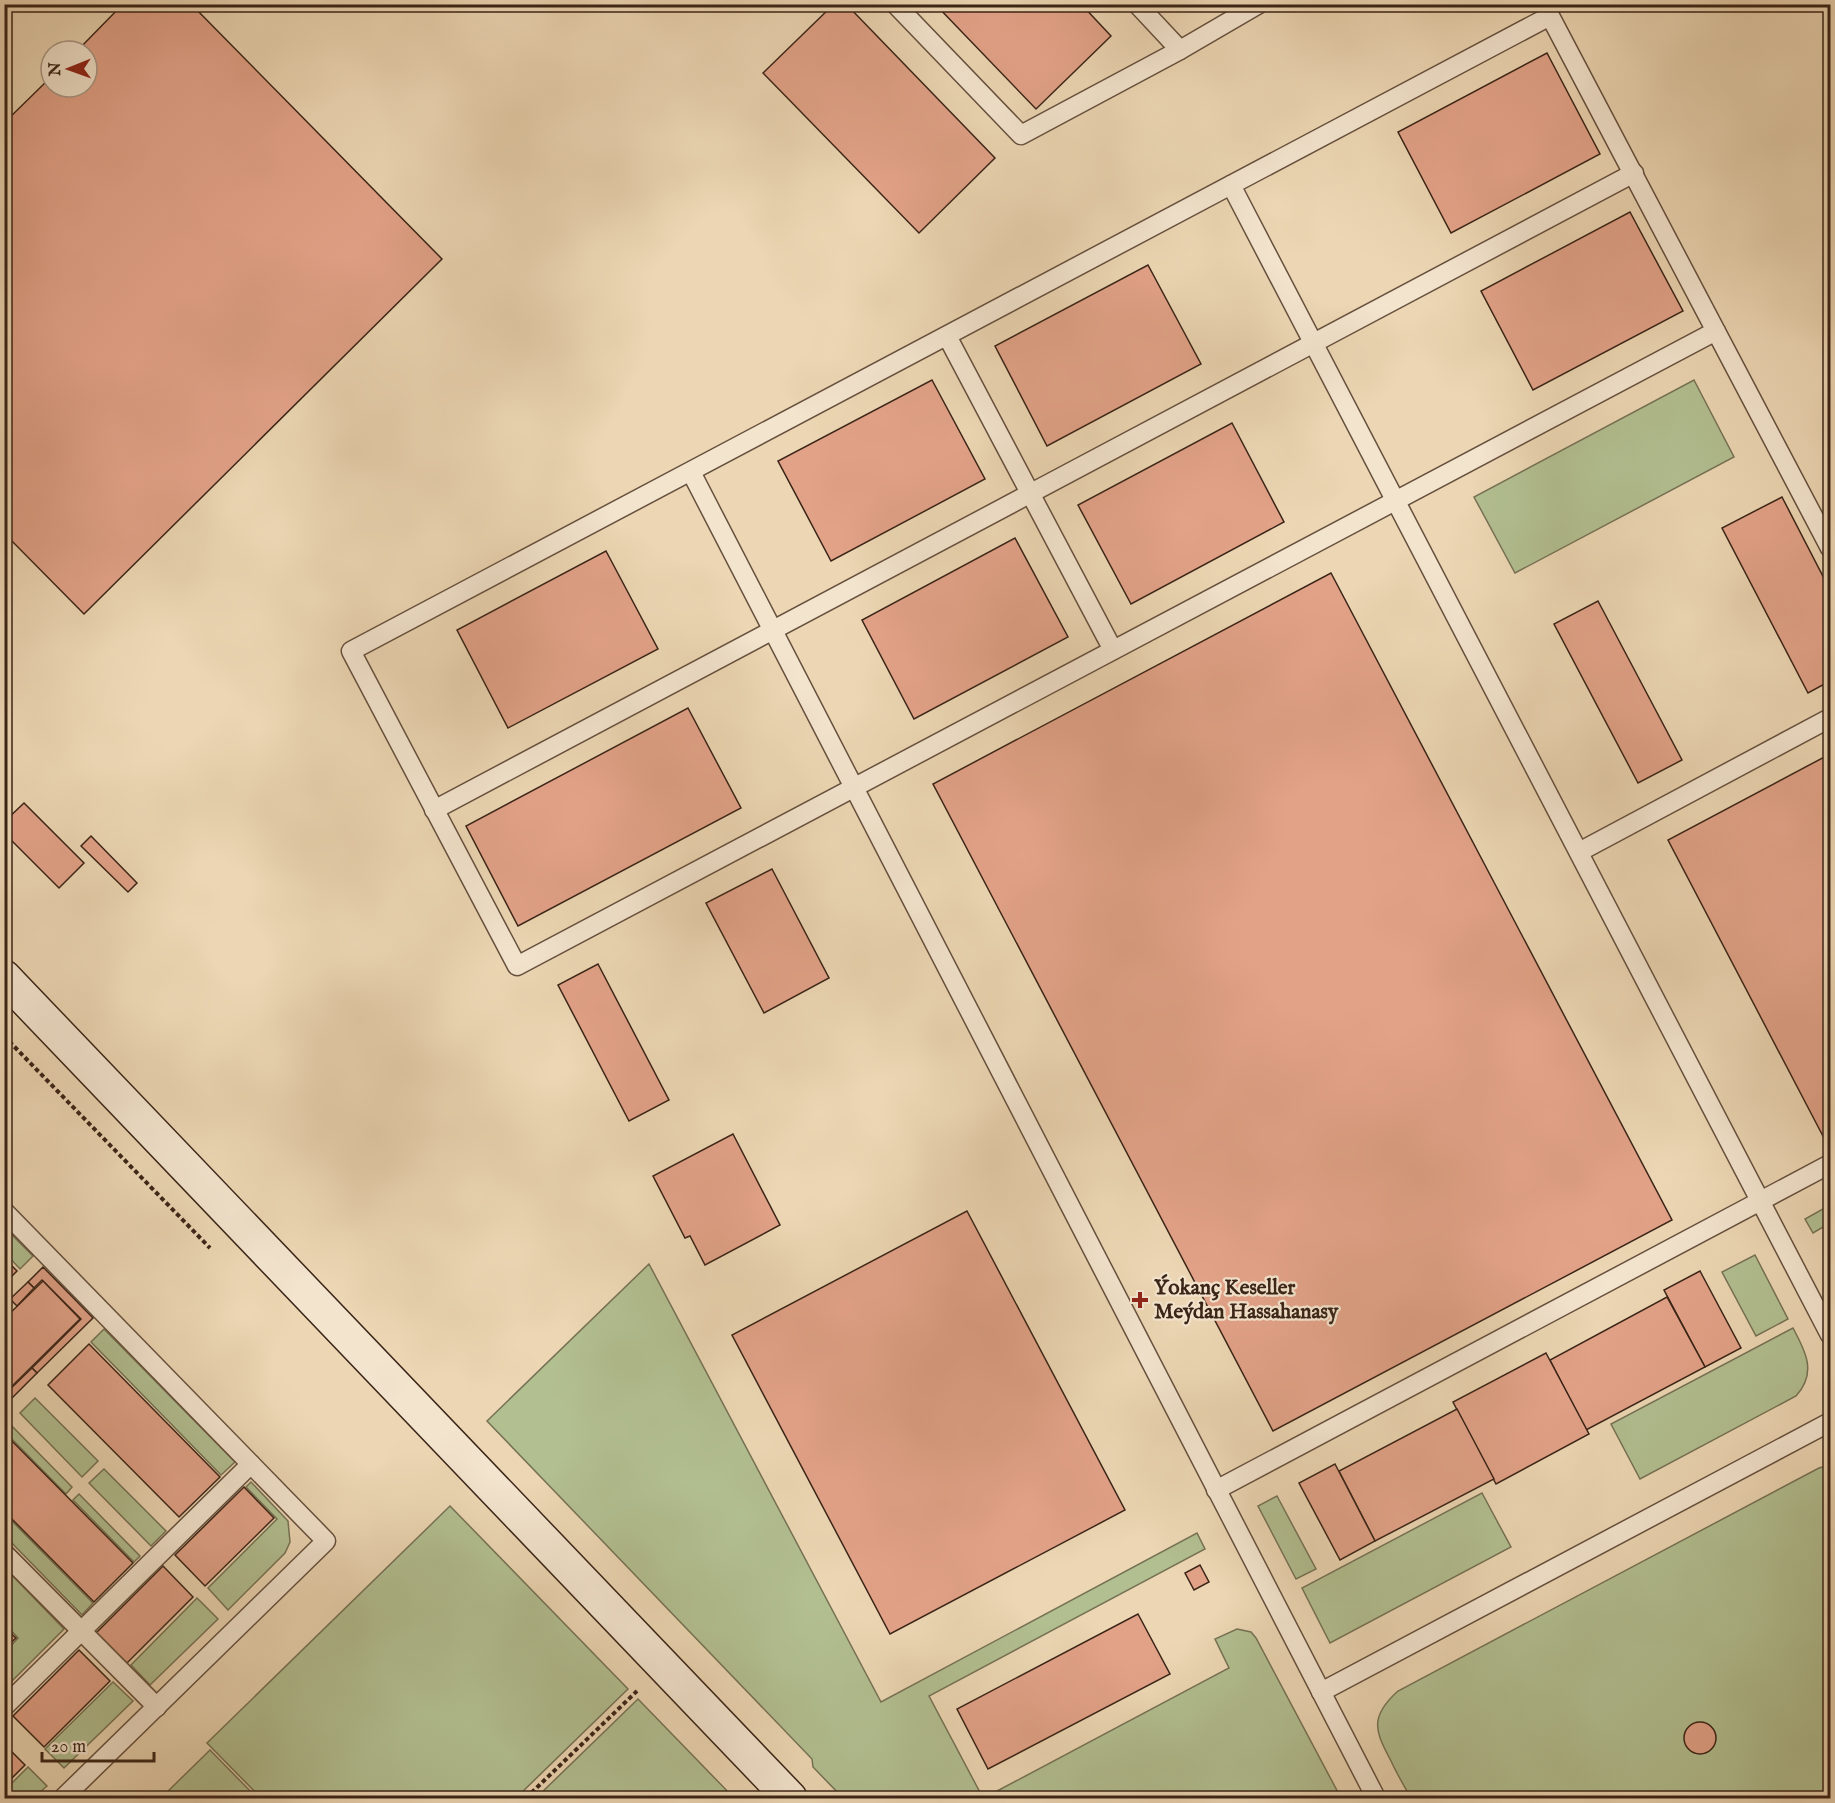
<svg xmlns="http://www.w3.org/2000/svg" width="1835" height="1803" viewBox="0 0 1835 1803" font-family="'IM FELL English',serif">
  <style>
    .green { fill: #b2bf91; stroke: #767254; stroke-width: 1.5 }
    .building { fill: #e2a288; stroke: #3a2417; stroke-width: 1.5 }
    .lines { fill: none; stroke-linecap: round; stroke-linejoin: round }
    .lane-casing { stroke: #66503e; stroke-width: 21 }
    .secondary-casing { stroke: #3a2417; stroke-width: 36 }
    .path { stroke: #3a2417; stroke-width: 4; stroke-dasharray: 4.5 3; stroke-linecap: butt }
    .lane { stroke: #f3e4ce; stroke-width: 18 }
    .secondary { stroke: #f3e4ce; stroke-width: 33 }
    .poi-dot { fill: #8f2418; stroke: #f3e4ce; stroke-width: 2 }
    .labels { text-anchor: middle; dominant-baseline: central; stroke-width: 4.5; stroke-linejoin: round; paint-order: stroke }
    .poi-label { font-size: 21px; font-weight: bold; fill: #3a2417; stroke: #f3e4ce; text-anchor: start }
  </style>
  <rect width="100%" height="100%" fill="#ecd6b3"/>
  <filter id="stains"><feTurbulence type="fractalNoise" baseFrequency=".00333" numOctaves="4"/><feColorMatrix values="0 0 0 0 .2 0 0 0 0 .09 0 0 0 0 .02 0 0 0 .5 -.17"/></filter>
  <radialGradient id="worn" r=".72"><stop offset=".6" stop-color="#630" stop-opacity="0"/><stop offset="1" stop-color="#630" stop-opacity=".3"/></radialGradient>
  <!-- green -->
  <g class="green">
    <path d="M1694,380L1734,457L1515,573L1474,497Z"/>
    <path d="M1830,1205V1223L1813,1233L1805,1219Z"/>
    <path d="M4,1227L33,1256L20,1269L5,1253Z"/>
    <path d="M1755,1255L1788,1319L1756,1336L1722,1272Z"/>
    <path d="M649,1264L881,1702L1197,1533L1205,1549L929,1696L983,1798H843L813,1767L812,1759L487,1421Z"/>
    <path d="M1793,1328C1806,1352 1817,1373 1796,1396L1640,1479L1611,1424Z"/>
    <path d="M104,1329L235,1462L221,1475L91,1342Z"/>
    <path d="M35,1398L98,1461L82,1477L20,1413Z"/>
    <path d="M5,1419L72,1487L66,1494L5,1432Z"/>
    <path d="M1830,1465V1798H1411C1404,1786 1397,1774 1391,1761C1375,1731 1369,1717 1398,1691L1819,1468Z"/>
    <path d="M104,1469L166,1531L151,1546L89,1483Z"/>
    <path d="M251,1482L288,1521L290,1542L285,1553L228,1610L208,1588L277,1519L246,1487Z"/>
    <path d="M1482,1493L1511,1547L1330,1643L1302,1588Z"/>
    <path d="M79,1494L140,1556L134,1562L73,1500Z"/>
    <path d="M1277,1496L1316,1569L1296,1579L1258,1506Z"/>
    <path d="M450,1506L628,1689L516,1798H261L207,1743Z"/>
    <path d="M5,1514L93,1603L82,1615L5,1536Z"/>
    <path d="M5,1568L64,1629L5,1688V1652L18,1638L5,1624Z"/>
    <path d="M197,1598L218,1619L150,1685L131,1665Z"/>
    <path d="M1237,1629L1251,1632L1256,1638L1341,1798H984L1229,1668L1215,1639Z"/>
    <path d="M113,1682L133,1701L64,1768L45,1749Z"/>
    <path d="M638,1699L734,1798H536Z"/>
    <path d="M210,1750L257,1798H161Z"/>
    <path d="M28,1767L47,1786L33,1798H5V1790Z"/>
  </g>
  <!-- building -->
  <g class="building">
    <path d="M123,4H191L442,259L84,614L4,533V123L51,77V87H87V51H77Z"/>
    <path d="M834,4H846L995,158L919,233L763,73Z"/>
    <path d="M935,4H1081L1111,36L1036,109Z"/>
    <path d="M1547,53L1600,154L1451,233L1398,132Z"/>
    <path d="M1630,212L1683,311L1533,390L1481,291Z"/>
    <path d="M1148,265L1201,364L1047,446L995,346Z"/>
    <path d="M932,380L985,479L831,561L778,461Z"/>
    <path d="M1232,423L1284,522L1131,604L1078,505Z"/>
    <path d="M1782,497L1830,590V681L1808,693L1722,528Z"/>
    <path d="M1015,538L1068,637L914,719L862,620Z"/>
    <path d="M606,551L658,649L508,728L457,630Z"/>
    <path d="M1331,573L1672,1220L1273,1431L933,784Z"/>
    <path d="M1598,601L1682,760L1638,783L1554,624Z"/>
    <path d="M688,708L741,808L518,926L466,826Z"/>
    <path d="M1830,754V1137L1825,1140L1668,840Z"/>
    <path d="M24,803L84,863L59,888L4,833V822Z"/>
    <path d="M91,836L137,883L128,892L81,846Z"/>
    <path d="M772,869L829,978L764,1013L706,903Z"/>
    <path d="M598,964L669,1100L629,1121L558,985Z"/>
    <path d="M733,1134L780,1225L705,1265L690,1236L685,1238L653,1176Z"/>
    <path d="M967,1211L1125,1510L890,1634L732,1335Z"/>
    <path d="M4,1258L17,1271L4,1284Z"/>
    <path d="M43,1267L93,1318L37,1373L32,1368L81,1319L42,1280L34,1288L28,1282Z"/>
    <path d="M1700,1271L1741,1348L1705,1367L1664,1290Z"/>
    <path d="M43,1281L80,1319L4,1394V1319Z"/>
    <path d="M28,1282L34,1288L17,1306L10,1299Z"/>
    <path d="M1667,1297L1705,1367L1586,1430L1550,1360Z"/>
    <path d="M89,1344L220,1477L179,1517L48,1385Z"/>
    <path d="M1546,1353L1589,1434L1496,1484L1453,1402Z"/>
    <path d="M32,1368L37,1373L9,1401L4,1397V1395Z"/>
    <path d="M1457,1409L1494,1479L1375,1541L1339,1471Z"/>
    <path d="M4,1433L133,1563L94,1602L4,1511Z"/>
    <path d="M1335,1464L1375,1541L1340,1560L1299,1483Z"/>
    <path d="M244,1487L274,1518L205,1586L175,1555Z"/>
    <path d="M1200,1565L1209,1582L1194,1590L1185,1573Z"/>
    <path d="M163,1566L193,1597L126,1664L96,1633Z"/>
    <path d="M1138,1614L1170,1674L988,1769L957,1709Z"/>
    <path d="M4,1627L16,1638L4,1649Z"/>
    <path d="M79,1650L110,1681L44,1747L13,1716Z"/>
    <circle cx="1700" cy="1738" r="16"/>
    <path d="M4,1744L25,1765L4,1786Z"/>
  </g>
  <g class="lines">
    <defs>
      <g id="lane">
        <path d="M895,4L1021,135L1180,50L1259,4"/>
        <path d="M1137,4L1180,50"/>
        <path d="M1231,185L1830,1335"/>
        <path d="M1716,331L517,966L351,651L1550,16L1830,548"/>
        <path d="M947,336L1113,650"/>
        <path d="M691,472L1376,1798"/>
        <path d="M434,810L1634,173"/>
        <path d="M1579,852L1830,718"/>
        <path d="M4,1211L326,1541L63,1798"/>
        <path d="M1216,1490L1830,1164"/>
        <path d="M4,1553L157,1707"/>
        <path d="M1321,1692L1830,1422"/>
        <path d="M4,1707L251,1464"/>
      </g>
      <path id="secondary" d="M4,977L790,1798"/>
    </defs>
    <!-- lane casing -->
    <use href="#lane" class="lane-casing"/>
    <!-- secondary casing -->
    <use href="#secondary" class="secondary-casing"/>
    <!-- path -->
    <g class="path">
      <path d="M4,1036L210,1248"/>
      <path d="M526,1798L637,1691"/>
    </g>
    <!-- lane -->
    <use href="#lane" class="lane"/>
    <!-- secondary -->
    <use href="#secondary" class="secondary"/>
  </g>
  <!-- markers -->
  <path class="poi-dot" d="M1137 1291h6v6h6v6h-6v6h-6v-6h-6v-6h6z"/>
  <g class="labels">
    <!-- poi labels -->
    <g class="poi-label">
      <text x="1154" y="1288">Ýokanç Keseller<tspan x="1154" dy="24">Meýdan Hassahanasy</tspan></text>
    </g>
  </g>
  <!-- margin -->
  <rect width="1835" height="1803" fill="none" stroke="#ecd6b3" stroke-width="24"/>
  <rect x="6" y="6" width="1823" height="1791" fill="none" stroke="#3a2417" stroke-width="3"/>
  <rect x="12" y="12" width="1811" height="1779" fill="none" stroke="#3a2417" stroke-width="1.5"/>
  <!-- north arrow -->
  <g transform="translate(69 69) rotate(269)"><circle r="28" fill="#f3e4ce" stroke="#a99785" stroke-width="1.5"/>
  <path d="M0-4.5L10 22L0 15L-10 22Z" fill="#8f2418"/>
  <text y="-9" font-size="16" font-weight="bold" text-anchor="middle" fill="#3a2417">N</text>
  </g>
  <!-- scale -->
  <path d="M42 1752v9h112v-9" fill="none" stroke="#3a2417" stroke-width="3"/>
  <text x="51" y="1752" font-size="18" fill="#3a2417" stroke="#f3e4ce" stroke-width="4.5" paint-order="stroke">20 m</text>
  <rect width="100%" height="100%" filter="url(#stains)"/>
  <rect width="100%" height="100%" fill="url(#worn)"/>
</svg>
